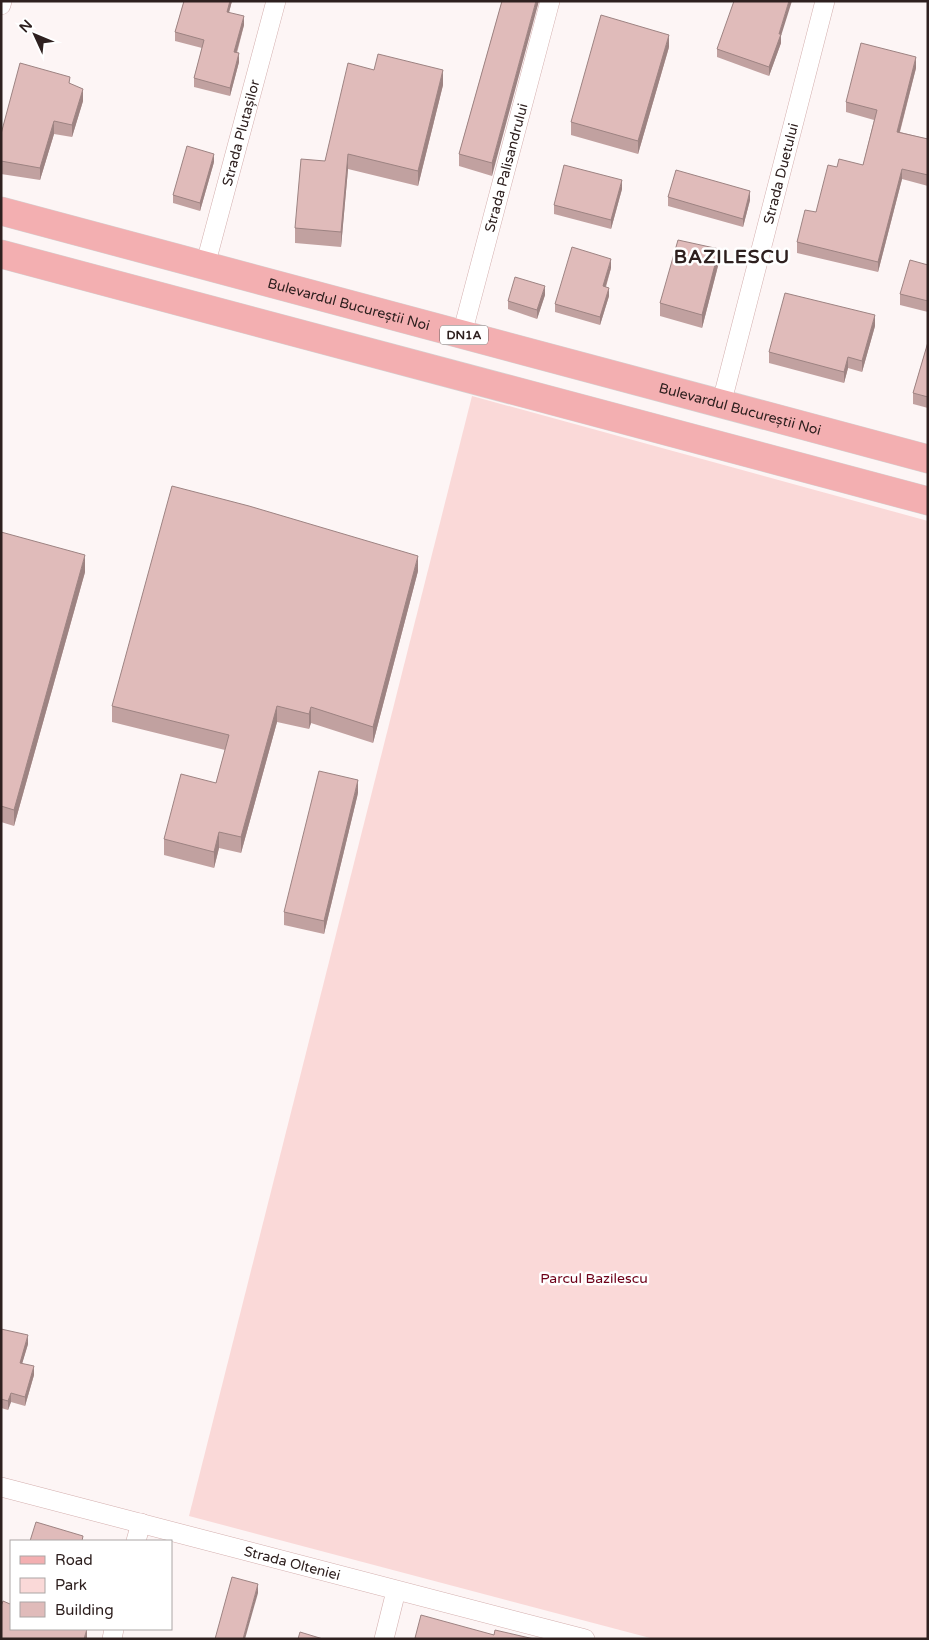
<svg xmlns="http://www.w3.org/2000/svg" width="929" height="1640" viewBox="0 0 929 1640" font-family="'Varela Round',sans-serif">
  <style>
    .green { fill: #fad9d8 }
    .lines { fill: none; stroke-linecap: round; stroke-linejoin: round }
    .street-casing { stroke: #d4afae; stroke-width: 20 }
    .primary-casing { stroke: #d5d2d2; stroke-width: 29 }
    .street { stroke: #fff; stroke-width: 19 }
    .primary { stroke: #f3afb1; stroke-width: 28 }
    .wall { fill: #c1a1a0 }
    .shaded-wall { fill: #9d8382 }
    .building { fill: #e0bbba; stroke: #9d8382 }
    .labels { text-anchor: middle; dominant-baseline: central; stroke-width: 5; stroke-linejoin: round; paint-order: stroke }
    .shield { fill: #fff; stroke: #6d6362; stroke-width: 1 }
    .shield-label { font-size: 12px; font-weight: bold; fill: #2e201f }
    .street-label { font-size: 14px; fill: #2e201f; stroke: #fff }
    .park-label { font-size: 14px; fill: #6d0018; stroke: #fff }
    .district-label { font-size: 19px; font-weight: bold; letter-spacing: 1px; fill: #2e201f; stroke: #fff }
  </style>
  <rect width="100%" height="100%" fill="#fdf5f5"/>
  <!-- green -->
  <path class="green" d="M472,396L928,521V1639H654L189,1516Z"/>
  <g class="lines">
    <defs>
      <g id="street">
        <path d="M1,5L2,1"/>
        <path id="s1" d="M205,266L276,1"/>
        <path id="s2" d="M462,334L550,1"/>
        <path id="s3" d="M721,405L825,1"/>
        <path id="s4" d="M1,1487L585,1639"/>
        <path d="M136,1541L141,1523"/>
        <path d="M112,1639L114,1629"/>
        <path d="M384,1639L396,1591"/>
      </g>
      <g id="primary">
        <path id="s5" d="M1,211L928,459"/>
        <path d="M1,254L928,501"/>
      </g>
    </defs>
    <!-- street casing -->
    <use href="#street" class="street-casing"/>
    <!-- primary casing -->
    <use href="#primary" class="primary-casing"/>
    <!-- street -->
    <use href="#street" class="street"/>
    <!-- primary -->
    <use href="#primary" class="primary"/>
  </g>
  <!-- wall -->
  <g class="wall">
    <path d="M184,1H232L229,12L244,25L237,53L239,62L230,96L194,87V78L202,48L175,41V32Z"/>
    <path d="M502,1L492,176L459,166V154Z"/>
    <path d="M781,36V43L769,76L717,57V49Z"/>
    <path d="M669,47L638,154L571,135V122Z"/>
    <path d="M916,68L900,132L928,139V186L902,179L878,272L797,253V242L816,212L863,165L874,120L846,112V102Z"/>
    <path d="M374,70L443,85L418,186L348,169L341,247L295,243V228L325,161Z"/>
    <path d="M70,83L83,101L72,137L54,134L40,180L1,174V134Z"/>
    <path d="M214,162L200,211L173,203V195Z"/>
    <path d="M622,189L611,229L554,214V205Z"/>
    <path d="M668,197L750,200L743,227L668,206Z"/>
    <path d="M719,262L702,328L660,316V303Z"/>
    <path d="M928,265V312L900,305V294Z"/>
    <path d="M611,268L606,287L609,296L600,325L555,312V304Z"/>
    <path d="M545,295L537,319L508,309V301Z"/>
    <path d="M875,326L862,372L848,368L844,383L769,363V352Z"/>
    <path d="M928,342V408L913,404V393Z"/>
    <path d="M1,532L85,572L14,826L1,822Z"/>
    <path d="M418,571L373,743L311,723L309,729L277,722L241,853L219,848L214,868L164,855V839L216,783L225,750L112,722V706Z"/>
    <path d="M358,793L324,934L284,925V912Z"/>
    <path d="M1,1329L28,1344L22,1363L34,1375L25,1406L11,1402L8,1410L1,1408Z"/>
  </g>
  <!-- shaded-wall -->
  <g class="shaded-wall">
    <path d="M230,1H232L227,20V12Z"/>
    <path d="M536,1H539L492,176V163Z"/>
    <path d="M789,1H792L781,36V43L769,76V67Z"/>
    <path d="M244,16V25L234,61V52Z"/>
    <path d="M669,35V47L638,154V141Z"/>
    <path d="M239,53V62L230,96V88Z"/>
    <path d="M916,57V68L897,142V132Z"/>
    <path d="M443,70V85L418,186V171Z"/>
    <path d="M83,89V101L72,137V125Z"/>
    <path d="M54,121V134L40,180V168Z"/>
    <path d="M214,154V162L200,211V203Z"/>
    <path d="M348,154V169L341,247V232Z"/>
    <path d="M902,169V179L878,272V262Z"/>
    <path d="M622,180V189L611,229V220Z"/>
    <path d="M750,191V200L743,227V219Z"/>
    <path d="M719,249V262L702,328V315Z"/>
    <path d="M611,259V268L603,295V286Z"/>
    <path d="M545,286V295L537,319V310Z"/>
    <path d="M609,288V296L600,325V317Z"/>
    <path d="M875,315V326L862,372V361Z"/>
    <path d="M848,357V368L844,383V372Z"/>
    <path d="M85,555V572L14,826V810Z"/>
    <path d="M418,556V571L373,743V727Z"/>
    <path d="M277,706V722L241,853V837Z"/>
    <path d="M311,707V723L309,729V714Z"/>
    <path d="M358,780V793L324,934V921Z"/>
    <path d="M219,832V848L214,868V852Z"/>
    <path d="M28,1335V1344L20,1371V1363Z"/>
    <path d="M34,1366V1375L25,1406V1397Z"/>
    <path d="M11,1393V1402L8,1410V1401Z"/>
    <path d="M258,1584V1593L245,1639H243Z"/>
    <path d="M87,1629V1639H84Z"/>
  </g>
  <!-- building -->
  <g class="building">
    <path d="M184,1H230L227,12L244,16L234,52L239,53L230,88L194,78L204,40L175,32Z"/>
    <path d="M502,1H536L492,163L459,154Z"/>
    <path d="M734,1H789L779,34H781L769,67L717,49Z"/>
    <path d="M601,15L669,35L638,141L571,122Z"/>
    <path d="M861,43L916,57L897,132L928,139V175L902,169L878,262L797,242L805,210L816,212L828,165L837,167L839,159L863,165L877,110L846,102Z"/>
    <path d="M378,54L443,70L418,171L348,154L341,232L295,228L301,159L325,161L348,63L374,70Z"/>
    <path d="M20,63L70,77L69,83L83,89L72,125L54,121L40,168L1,161V134Z"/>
    <path d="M187,146L214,154L200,203L173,195Z"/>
    <path d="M564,165L622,180L611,220L554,205Z"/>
    <path d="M676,170L750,191L743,219L668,197Z"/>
    <path d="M678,240L719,249L702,315L660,303Z"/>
    <path d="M572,247L611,259L603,286L609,288L600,317L555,304Z"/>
    <path d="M910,260L928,265V301L900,294Z"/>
    <path d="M515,277L545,286L537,310L508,301Z"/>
    <path d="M785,293L875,315L862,361L848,357L844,372L769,352Z"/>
    <path d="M928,342V397L913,393Z"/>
    <path d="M172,486L249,506L418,556L373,727L311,707L309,714L277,706L241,837L219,832L214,852L164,839L181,774L216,783L229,735L112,706Z"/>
    <path d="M1,532L85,555L14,810L1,806Z"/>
    <path d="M319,771L358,780L324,921L284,912Z"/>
    <path d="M1,1329L28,1335L20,1363L34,1366L25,1397L11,1393L8,1401L1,1399Z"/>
    <path d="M36,1522L83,1536L82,1541H30Z"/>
    <path d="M232,1577L258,1584L243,1639H215Z"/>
    <path d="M3,1601L10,1604L11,1601V1629H87L84,1639H1V1606Z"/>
    <path d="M421,1615L494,1635L495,1630L534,1639H419L415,1638Z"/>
    <path d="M300,1632L323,1639H298Z"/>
  </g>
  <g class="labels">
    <!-- shield labels -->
    <rect class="shield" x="440" y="325.5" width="48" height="19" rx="4"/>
    <g class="shield-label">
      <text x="464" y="335">DN1A</text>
    </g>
    <!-- street labels -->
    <g class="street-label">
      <text stroke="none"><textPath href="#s1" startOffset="138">Strada Plutașilor</textPath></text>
      <text stroke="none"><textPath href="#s2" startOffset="172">Strada Palisandrului</textPath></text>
      <text stroke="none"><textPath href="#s3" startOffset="239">Strada Duetului</textPath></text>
      <text stroke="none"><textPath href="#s5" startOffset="360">Bulevardul Bucureștii Noi</textPath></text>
      <text stroke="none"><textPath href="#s5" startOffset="765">Bulevardul Bucureștii Noi</textPath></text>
      <text stroke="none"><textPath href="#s4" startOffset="301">Strada Olteniei</textPath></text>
    </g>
    <!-- park labels -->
    <g class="park-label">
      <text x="594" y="1278">Parcul Bazilescu</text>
    </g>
    <!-- district labels -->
    <g class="district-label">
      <text x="732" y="257">BAZILESCU</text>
    </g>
  </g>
  <!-- border -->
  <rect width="929" height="1640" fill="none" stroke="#2e201f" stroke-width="5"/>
  <!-- legend -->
  <rect x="10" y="1540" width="162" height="90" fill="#ffffff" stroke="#aba6a5"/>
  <rect x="20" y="1556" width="25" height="8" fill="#f3afb1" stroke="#aba6a5"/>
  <text x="55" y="1565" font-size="15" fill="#2e201f">Road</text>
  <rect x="20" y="1578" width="25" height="15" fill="#fad9d8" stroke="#aba6a5"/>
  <text x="55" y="1590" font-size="15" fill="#2e201f">Park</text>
  <rect x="20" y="1602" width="25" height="15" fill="#e0bbba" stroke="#aba6a5"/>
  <text x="55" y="1615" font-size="15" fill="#2e201f">Building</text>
  <!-- north arrow -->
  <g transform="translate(35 35) rotate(314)" stroke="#ffffff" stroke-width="4" paint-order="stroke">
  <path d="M0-4L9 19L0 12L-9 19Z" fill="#2e201f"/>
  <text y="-8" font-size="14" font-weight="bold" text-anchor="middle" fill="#2e201f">N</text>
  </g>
</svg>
